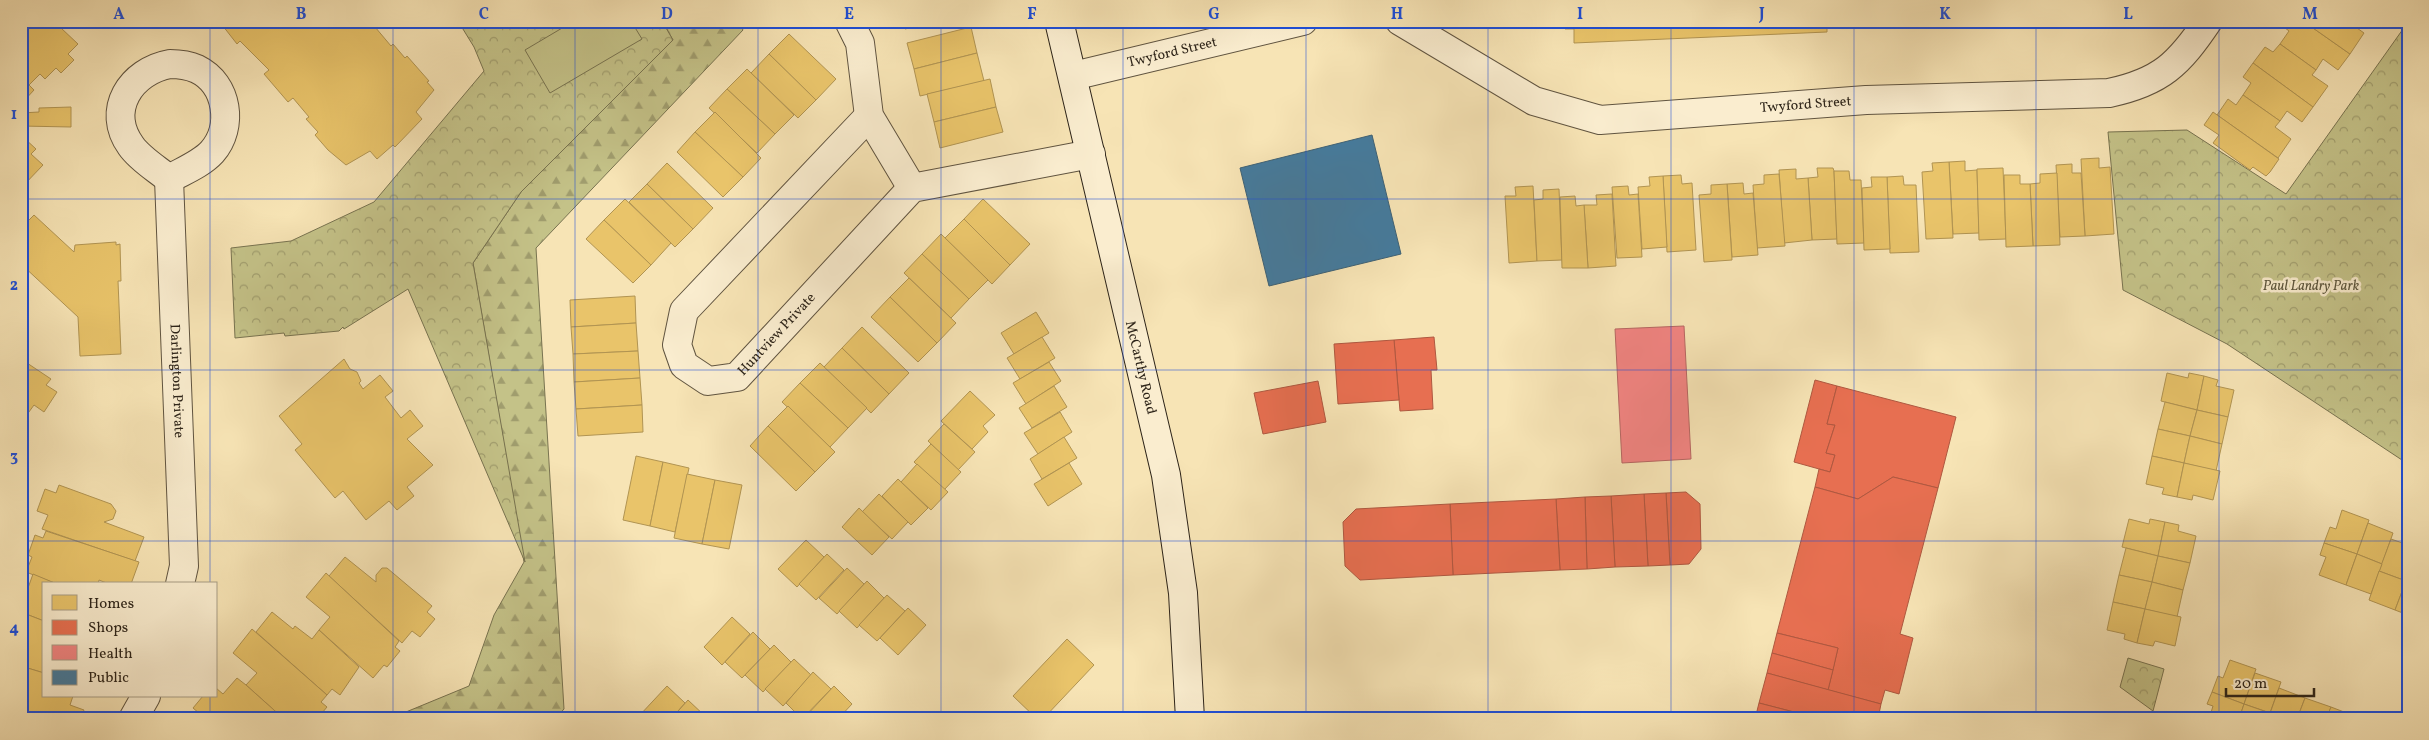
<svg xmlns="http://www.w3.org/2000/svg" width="2429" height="740" viewBox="0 0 2429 740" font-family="Vollkorn,serif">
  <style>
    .forest { fill: url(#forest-firs); stroke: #787350 }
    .park { fill: url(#park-crowns); stroke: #787350 }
    .garden { fill: #c4c288; stroke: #787350 }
    .homes { fill: #e9c46a; stroke: #b19452 }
    .shops { fill: #e76f51; stroke: #af5840 }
    .health { fill: #f28482; stroke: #b76762 }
    .public { fill: #457b9d; stroke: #3e6175 }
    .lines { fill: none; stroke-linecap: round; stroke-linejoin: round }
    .street-casing { stroke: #605440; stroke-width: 30 }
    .secondary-casing { stroke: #2d2419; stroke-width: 30 }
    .street { stroke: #faedcf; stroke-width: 28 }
    .secondary { stroke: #faedcf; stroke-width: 28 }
    .grid { fill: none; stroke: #1d4ed8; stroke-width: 1; stroke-opacity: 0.55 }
    .labels { text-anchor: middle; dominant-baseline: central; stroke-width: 5; stroke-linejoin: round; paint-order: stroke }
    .street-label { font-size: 14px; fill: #2d2419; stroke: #faedcf }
    .park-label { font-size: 14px; font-style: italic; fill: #5a533a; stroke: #faedcf }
    .neatline { fill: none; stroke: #1d4ed8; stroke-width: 2 }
    .grid-label { font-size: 16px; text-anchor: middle; font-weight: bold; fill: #1d4ed8 }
  </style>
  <defs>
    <pattern id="forest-firs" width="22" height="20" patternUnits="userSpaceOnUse" patternTransform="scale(1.25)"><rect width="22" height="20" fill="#c4c288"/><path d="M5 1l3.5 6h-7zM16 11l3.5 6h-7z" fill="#a09d6e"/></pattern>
    <pattern id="park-crowns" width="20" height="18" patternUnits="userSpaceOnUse" patternTransform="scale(1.25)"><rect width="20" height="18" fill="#c4c288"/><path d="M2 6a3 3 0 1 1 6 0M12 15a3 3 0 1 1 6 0" fill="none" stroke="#a09d6e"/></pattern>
  </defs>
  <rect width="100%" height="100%" fill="#f7e4b5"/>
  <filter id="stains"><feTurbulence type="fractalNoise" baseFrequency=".004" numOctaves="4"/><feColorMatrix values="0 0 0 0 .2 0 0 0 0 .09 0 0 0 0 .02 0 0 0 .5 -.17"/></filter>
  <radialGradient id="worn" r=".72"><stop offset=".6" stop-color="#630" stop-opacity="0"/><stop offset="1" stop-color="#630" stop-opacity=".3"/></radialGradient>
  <!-- forest -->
  <path class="forest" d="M662,21H738L743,30L536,248L564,709L555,719H389L469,686L494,615L524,562L473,263L521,192L673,40Z"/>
  <!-- park -->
  <g class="park">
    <path d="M458,21H662L673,40L521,192L473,263L525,562L408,289L344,329L343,327L339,331L285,336L284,333L235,338L231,248L291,241L374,202L484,71L474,47Z"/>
    <path d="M2408,22V464L2227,344L2123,290L2108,132L2187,130L2286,194Z"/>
    <path d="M2128,658L2164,669L2153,711L2120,687Z"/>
  </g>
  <!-- garden -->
  <path class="garden" d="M574,21H631L642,39L550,93L525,50Z"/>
  <!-- homes -->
  <g class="homes">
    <path d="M21,21H67L61,28L78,44L68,54L74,60L61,73L56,68L45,79L40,74L29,85L34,90L22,103Z"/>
    <path d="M219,21H370L391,46L393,44L405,58L407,56L429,81L427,82L434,90L416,112L422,119L395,147L393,145L377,159L370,151L346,165L328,150L315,135L318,132L306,119L309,117L293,98L288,102L264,74L269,70L240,41L237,44Z"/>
    <path d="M903,21H938L905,29Z"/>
    <path d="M1565,21H1827V32L1574,43V29H1565Z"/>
    <path d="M2282,21H2303L2350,54L2338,70L2323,59L2316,70L2280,44L2289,31L2280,24Z"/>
    <path d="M2303,21H2352L2350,23L2364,33L2350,54Z"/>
    <path d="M971,27L977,53L914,69L907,43Z"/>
    <path d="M789,34L836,79L816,100L769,54Z"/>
    <path d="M2280,44L2316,70L2312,75L2328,86L2313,107L2253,63L2265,47L2273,52Z"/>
    <path d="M977,53L984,81L920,96L914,69Z"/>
    <path d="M769,54L816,100L798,118L751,73Z"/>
    <path d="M2253,63L2313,107L2302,122L2287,111L2280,121L2243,95L2251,83L2243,77Z"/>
    <path d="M747,69L794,115L775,134L727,89Z"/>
    <path d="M990,79L996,107L934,122L927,94Z"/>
    <path d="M727,89L775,134L757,153L709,108Z"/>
    <path d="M2243,95L2280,121L2275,127L2291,139L2278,158L2217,115L2228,99L2236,105Z"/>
    <path d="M71,107V127L21,126V113L39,112V108Z"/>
    <path d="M996,107L1003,132L940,148L934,122Z"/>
    <path d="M715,112L761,158L743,177L695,132Z"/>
    <path d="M2213,112L2279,159L2270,172L2266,176L2253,167L2250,170L2213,143L2219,135L2204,125Z"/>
    <path d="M695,132L743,177L723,197L677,152Z"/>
    <path d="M23,137L36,149L31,154L43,165L21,188V139Z"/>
    <path d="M2099,158V168L2110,167L2114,234L2085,236L2081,159Z"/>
    <path d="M1965,161V171L1977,170L1979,233L1953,234L1949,162Z"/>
    <path d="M1949,162L1953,238L1926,239L1922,172L1933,171L1932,163Z"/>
    <path d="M667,163L713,208L693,229L647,184Z"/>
    <path d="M2072,164V173H2081L2085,236L2060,237L2056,165Z"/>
    <path d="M1817,168H1833L1834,171L1837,239L1812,240L1808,178L1818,177Z"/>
    <path d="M2003,168L2006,239L1979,240L1977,169Z"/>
    <path d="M1796,169V179L1808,178L1812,240L1784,243L1779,170Z"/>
    <path d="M1834,171H1849L1850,180H1861L1864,243L1837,244Z"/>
    <path d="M2057,173L2060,245L2033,246L2030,184L2040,183V174Z"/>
    <path d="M1779,174L1785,246L1757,248L1753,185L1764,184V175Z"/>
    <path d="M1681,175L1682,184L1692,183L1696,250L1667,252L1663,176Z"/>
    <path d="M2004,175H2020V184H2030L2033,246L2006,247Z"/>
    <path d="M1663,176L1667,247L1642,249L1638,187L1650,186L1649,177Z"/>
    <path d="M1903,176L1904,185H1916L1919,252L1890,253L1887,177Z"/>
    <path d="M1871,177H1887L1890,249L1864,250L1862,188L1872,187Z"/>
    <path d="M1743,183L1744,194L1753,193L1758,255L1732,257L1727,184Z"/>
    <path d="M647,184L693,229L675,247L629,202Z"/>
    <path d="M1727,184L1732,260L1704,262L1699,195L1711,194V185Z"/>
    <path d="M1533,186L1537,261L1509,263L1505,196H1516L1515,187Z"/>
    <path d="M1628,186L1629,195L1638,194L1642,257L1617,258L1612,187Z"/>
    <path d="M1559,189L1562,260L1537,261L1534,200L1543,199V190Z"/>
    <path d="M1612,194L1616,266L1588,268L1584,205H1597L1596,195Z"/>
    <path d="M1575,196L1576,206L1584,205L1588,268H1562L1560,197Z"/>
    <path d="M625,199L671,243L651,265L604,220Z"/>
    <path d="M983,199L1030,244L1010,265L964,219Z"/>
    <path d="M34,215L74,252L75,245L116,242V245L120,244L121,281H118L121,354L80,356L78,317L21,264V228Z"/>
    <path d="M964,219L1010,265L992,284L945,238Z"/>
    <path d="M604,220L651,265L633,283L586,239Z"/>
    <path d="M941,234L988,280L969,299L922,254Z"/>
    <path d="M922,254L969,299L951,318L904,273Z"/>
    <path d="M909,278L956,323L937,343L890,297Z"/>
    <path d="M635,296L636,323L571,327L570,300Z"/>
    <path d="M890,297L937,343L918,362L871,317Z"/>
    <path d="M1036,312L1049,333L1014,354L1001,333Z"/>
    <path d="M636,323L638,351L573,354L571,327Z"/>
    <path d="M862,327L909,373L889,394L842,348Z"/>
    <path d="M1042,337L1055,358L1020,379L1007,358Z"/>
    <path d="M842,348L889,394L871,413L824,367Z"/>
    <path d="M638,351L640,378L574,382L573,354Z"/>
    <path d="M21,359L51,379L46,385L57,392L44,412L34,405L26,416L21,413Z"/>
    <path d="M344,359L350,369L357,372L361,381L359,383L363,389L380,375L393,391L385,397L401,418L410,410L423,426L407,439L433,465L407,487L414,496L397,510L389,501L366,520L343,491L335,498L295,450L302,444L279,416Z"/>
    <path d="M1049,362L1061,381L1026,404L1013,383Z"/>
    <path d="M820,363L867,408L848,428L800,383Z"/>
    <path d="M2167,373L2188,378L2189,373L2204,376L2197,410L2161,401Z"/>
    <path d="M2204,376L2218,380L2216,386L2234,390L2228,417L2197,410Z"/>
    <path d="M640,378L642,405L576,409L574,382Z"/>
    <path d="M800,383L848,428L830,447L782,402Z"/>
    <path d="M1054,386L1067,407L1032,428L1019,408Z"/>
    <path d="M970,391L995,415L983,426L988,432L972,449L941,421Z"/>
    <path d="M2165,402L2197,410L2190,436L2158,429Z"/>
    <path d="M642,405L643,432L578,436L576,409Z"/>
    <path d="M788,406L835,452L815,472L768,426Z"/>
    <path d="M2197,410L2228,417L2222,444L2190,436Z"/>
    <path d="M1060,412L1072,432L1038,454L1024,433Z"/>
    <path d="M944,424L975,452L958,470L928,441Z"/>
    <path d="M768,426L815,472L796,491L750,446Z"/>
    <path d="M2158,429L2190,436L2184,463L2152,456Z"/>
    <path d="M2190,436L2222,444L2216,471L2184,463Z"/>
    <path d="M1064,437L1077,458L1042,479L1030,459Z"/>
    <path d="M931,444L961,472L944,490L914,462Z"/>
    <path d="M636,456L663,462L650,526L623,520Z"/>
    <path d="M2152,456L2184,463L2177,497L2162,494L2164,488L2146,484Z"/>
    <path d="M663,462L689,468L675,532L650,526Z"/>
    <path d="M1069,463L1082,484L1048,506L1034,484Z"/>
    <path d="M2184,463L2220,471L2213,500L2193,495L2192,500L2177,497Z"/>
    <path d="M917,464L948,492L931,510L901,482Z"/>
    <path d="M687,474L715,480L702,544L674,538Z"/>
    <path d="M898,479L928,508L911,525L882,496Z"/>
    <path d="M715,480L742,485L729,549L702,544Z"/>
    <path d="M59,485L111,504L116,511L113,519L104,522L144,537L135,561L42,529L48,515L37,511L45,489L56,493Z"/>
    <path d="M879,494L908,522L892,539L862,512Z"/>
    <path d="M859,508L889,537L872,555L842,527Z"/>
    <path d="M2342,510L2369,520L2357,554L2324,543L2330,527L2336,529Z"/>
    <path d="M2129,519L2149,524L2150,519L2165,522L2158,556L2122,547Z"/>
    <path d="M2165,522L2179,525L2178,531L2196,536L2190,563L2158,556Z"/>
    <path d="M2368,523L2393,533L2382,564L2357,554Z"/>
    <path d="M46,531L139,562L131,584H109L99,580L98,584H57L26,572L32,557L28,555L35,535L43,538Z"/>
    <path d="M2391,539L2408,545L2406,581L2379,571Z"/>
    <path d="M806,540L824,557L797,587L778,569Z"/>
    <path d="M2324,543L2357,554L2346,585L2319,575L2326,557L2320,555Z"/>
    <path d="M2126,548L2158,556L2152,582L2119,575Z"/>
    <path d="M827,554L844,570L816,600L799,584Z"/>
    <path d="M2357,554L2382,564L2371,594L2346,585Z"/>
    <path d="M2158,556L2190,563L2183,590L2152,582Z"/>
    <path d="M345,557L376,582V575L382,568H387L432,606L427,612L435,619L420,637L412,631L402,643L329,576Z"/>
    <path d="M847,568L864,584L837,614L819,598Z"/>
    <path d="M2379,571L2406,581L2395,610L2369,600Z"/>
    <path d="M326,573L399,641L395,647L400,651L387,667L384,665L373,678L319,630L330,617L306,597Z"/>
    <path d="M33,574L57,584H44V621L26,614L27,609L21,607V592L23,586L28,588Z"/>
    <path d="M2119,575L2152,582L2145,609L2113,602Z"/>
    <path d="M867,581L884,598L857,628L839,611Z"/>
    <path d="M2406,581H2408V615L2395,610Z"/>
    <path d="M2152,582L2183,590L2177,617L2145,609Z"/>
    <path d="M887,595L905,611L877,641L859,625Z"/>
    <path d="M2113,602L2145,609L2137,643L2124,639L2125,634L2107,630Z"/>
    <path d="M908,608L926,625L898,655L880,638Z"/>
    <path d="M2145,609L2181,617L2175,646L2155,641L2153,646L2137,643Z"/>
    <path d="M272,612L293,629L295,626L312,639L319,630L359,667L340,695L332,689L327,695L256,632Z"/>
    <path d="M26,614L44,621V673L21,666V625Z"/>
    <path d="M732,617L750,634L722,665L704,647Z"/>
    <path d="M252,629L327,695L321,702L327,707L317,719H284L246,685L257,673L233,653Z"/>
    <path d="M753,632L770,649L742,678L725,662Z"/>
    <path d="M1067,639L1094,665L1043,719H1037L1013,696Z"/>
    <path d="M774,645L791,662L763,692L745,675Z"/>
    <path d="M794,659L811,675L783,706L765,689Z"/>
    <path d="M2230,660L2256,669L2244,704L2212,692L2218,676L2223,678Z"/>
    <path d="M21,666L44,673V696H73L70,705L84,710L80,719H27L21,716Z"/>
    <path d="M813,672L831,689L802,719L786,703Z"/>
    <path d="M2255,673L2281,682L2270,713L2244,704Z"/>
    <path d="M237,678L246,685L284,719H206L193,708L203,696H216V688L223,694Z"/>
    <path d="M667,686L685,703L671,719H642L639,716Z"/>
    <path d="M834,686L852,704L838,719H808L806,716Z"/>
    <path d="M2279,688L2305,698L2297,719H2268Z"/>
    <path d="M2212,692L2244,704L2239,719H2209L2213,706L2207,704Z"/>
    <path d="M2305,698L2331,707L2326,719H2297Z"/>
    <path d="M688,700L706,717L704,719H671Z"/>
    <path d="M2244,704L2270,713L2268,719H2239Z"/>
    <path d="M2331,707L2357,717L2356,719H2326Z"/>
  </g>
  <!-- shops -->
  <g class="shops">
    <path d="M1434,337L1437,370H1431L1433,409L1400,411L1394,340Z"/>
    <path d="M1394,340L1399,400L1338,404L1334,344Z"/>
    <path d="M1815,380L1837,386L1827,424L1835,425L1826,453L1835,455L1830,472L1794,462Z"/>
    <path d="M1318,381L1326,422L1263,434L1254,393Z"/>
    <path d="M1837,386L1956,417L1938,488L1893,477L1858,499L1815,487L1819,469L1830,472L1835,455L1826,453L1835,425L1827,424Z"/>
    <path d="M1893,477L1938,488L1900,634L1913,638L1899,694L1885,690L1881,704L1828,690L1838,648L1777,633L1815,487L1858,499Z"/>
    <path d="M1686,492L1700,504L1701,549L1689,564L1670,565L1666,493Z"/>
    <path d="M1666,493L1670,565L1648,566L1644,494Z"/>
    <path d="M1644,494L1648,566L1615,567L1611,496Z"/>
    <path d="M1611,496L1615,567L1587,569L1585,497Z"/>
    <path d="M1585,497L1587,569L1560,570L1556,499Z"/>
    <path d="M1556,499L1560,570L1453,575L1450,504Z"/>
    <path d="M1450,504L1453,575L1360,580L1345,566L1343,522L1356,509Z"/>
    <path d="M1777,633L1838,648L1833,670L1772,653Z"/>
    <path d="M1772,653L1833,670L1828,690L1767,673Z"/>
    <path d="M1767,673L1881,704L1878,719H1821L1759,703Z"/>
    <path d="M1759,703L1821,719H1755Z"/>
  </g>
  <!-- health -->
  <path class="health" d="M1684,326L1691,459L1622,463L1615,329Z"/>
  <!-- public -->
  <path class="public" d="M1372,135L1401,254L1269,286L1240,168Z"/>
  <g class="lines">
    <defs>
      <g id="street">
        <path d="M849,21L860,43L869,116L912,188"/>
        <path id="s1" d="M1400,21L1534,101L1600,120L1866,100L2109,93C2161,82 2179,64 2208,21"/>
        <path d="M170,64C180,64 188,65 197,69C228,84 234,127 212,152C201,164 183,171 169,179C157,169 140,159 131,146C105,110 131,71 170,64Z"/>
        <path id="s2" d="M1073,76L1303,21"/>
        <path id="s3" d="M869,116L684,311L677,345L684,365L708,381L737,377L912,188L1091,154"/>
        <path id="s4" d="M169,179L184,566L180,584"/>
        <path d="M133,719L146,696"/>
      </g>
      <g id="secondary">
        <path id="s5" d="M1059,21L1166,475L1183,593L1190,719"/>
      </g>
    </defs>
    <!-- street casing -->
    <use href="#street" class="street-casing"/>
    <!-- secondary casing -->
    <use href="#secondary" class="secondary-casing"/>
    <!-- street -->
    <use href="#street" class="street"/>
    <!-- secondary -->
    <use href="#secondary" class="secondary"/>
  </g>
  <!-- grid -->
  <path class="grid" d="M210,21V584M393,21V719M575,21V719M758,21V719M941,21V719M1123,21V719M1306,21V719M1488,21V719M1671,21V719M1854,21V719M2036,21V719M2219,21V719M21,199H2408M21,370H2408M21,541H2408M210,696V719"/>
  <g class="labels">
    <!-- street labels -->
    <g class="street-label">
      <text stroke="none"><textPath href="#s2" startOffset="102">Twyford Street</textPath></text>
      <text stroke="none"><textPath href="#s1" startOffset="431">Twyford Street</textPath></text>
      <text stroke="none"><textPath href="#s3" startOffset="441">Huntview Private</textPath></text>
      <text stroke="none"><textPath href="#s5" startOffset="356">McCarthy Road</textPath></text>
      <text stroke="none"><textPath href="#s4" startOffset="202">Darlington Private</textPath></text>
    </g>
    <!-- park labels -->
    <g class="park-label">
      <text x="2311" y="286">Paul Landry Park</text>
    </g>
  </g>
  <!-- margin -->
  <rect width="2429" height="740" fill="none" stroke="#f7e4b5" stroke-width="55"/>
  <!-- legend -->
  <rect x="42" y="582" width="175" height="115" fill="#faedcf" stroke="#a89d86"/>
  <rect x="52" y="595" width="25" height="15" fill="#e9c46a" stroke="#a89d86"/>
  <text x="88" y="608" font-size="15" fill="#2d2419">Homes</text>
  <rect x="52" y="620" width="25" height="15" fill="#e76f51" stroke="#a89d86"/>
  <text x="88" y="632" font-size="15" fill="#2d2419">Shops</text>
  <rect x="52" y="645" width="25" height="15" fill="#f28482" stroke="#a89d86"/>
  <text x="88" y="658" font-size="15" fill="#2d2419">Health</text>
  <rect x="52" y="670" width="25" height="15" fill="#457b9d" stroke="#a89d86"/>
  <text x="88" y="682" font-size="15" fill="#2d2419">Public</text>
  <!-- scale -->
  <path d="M2226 688v8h88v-8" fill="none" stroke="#2d2419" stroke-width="2.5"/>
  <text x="2234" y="688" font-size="15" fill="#2d2419" stroke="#faedcf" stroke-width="4" paint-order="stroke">20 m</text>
  <rect x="28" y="28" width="2374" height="684" class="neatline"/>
  <g class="grid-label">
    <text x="119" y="19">A</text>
    <text x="301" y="19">B</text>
    <text x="484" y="19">C</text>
    <text x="667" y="19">D</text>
    <text x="849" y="19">E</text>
    <text x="1032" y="19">F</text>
    <text x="1214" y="19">G</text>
    <text x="1397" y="19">H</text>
    <text x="1580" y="19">I</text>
    <text x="1762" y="19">J</text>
    <text x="1945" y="19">K</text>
    <text x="2128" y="19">L</text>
    <text x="2310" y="19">M</text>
    <text x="14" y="119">1</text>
    <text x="14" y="290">2</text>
    <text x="14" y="461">3</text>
    <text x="14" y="633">4</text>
  </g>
  <rect width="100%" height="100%" filter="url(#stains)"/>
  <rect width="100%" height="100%" fill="url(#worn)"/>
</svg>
